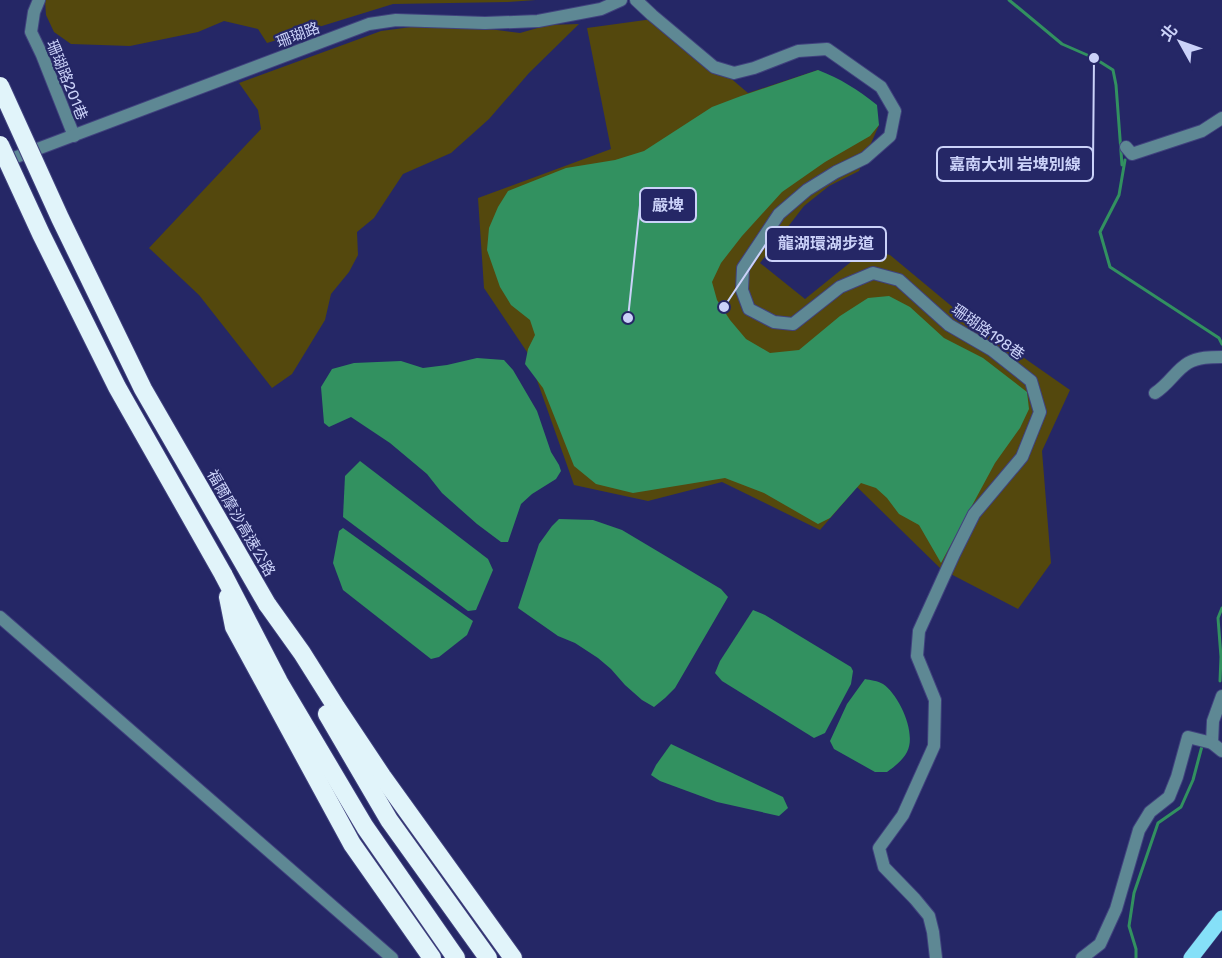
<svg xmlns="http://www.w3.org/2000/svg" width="1222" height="958" viewBox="0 0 1222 958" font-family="Rubik,'Noto Sans TC',sans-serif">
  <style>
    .green { fill: #54480d }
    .water { fill: #329160 }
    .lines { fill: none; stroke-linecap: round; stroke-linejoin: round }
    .stream { stroke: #329160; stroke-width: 3 }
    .minor-casing { stroke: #40427e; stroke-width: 14 }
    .major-casing { stroke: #40427e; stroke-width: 16 }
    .highway-casing { stroke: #40427e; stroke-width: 20 }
    .minor { stroke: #5e8894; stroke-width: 12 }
    .major { stroke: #85e0f8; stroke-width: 15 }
    .highway { stroke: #e1f4fa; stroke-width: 18 }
    .highway-bridge-casing { stroke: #40427e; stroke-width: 20; stroke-linecap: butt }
    .highway-bridge { stroke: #e1f4fa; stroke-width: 18 }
    .labels { text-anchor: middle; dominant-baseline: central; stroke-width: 4.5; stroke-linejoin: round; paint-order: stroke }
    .street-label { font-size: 15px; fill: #cbd2f9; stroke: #252766 }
    .leader { fill: none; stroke: #cbd2f9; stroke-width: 2 }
    .callout-dot { fill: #cbd2f9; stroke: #252766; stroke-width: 2 }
    .callout { fill: #252766; stroke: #cbd2f9; stroke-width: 2 }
    .callout-label { font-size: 16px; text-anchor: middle; font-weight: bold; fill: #cbd2f9 }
  </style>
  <rect width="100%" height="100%" fill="#252766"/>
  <!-- green -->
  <g class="green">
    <path d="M45,0H536L508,2L393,4L267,43L258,29L224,21L198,32L130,46L71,44L54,32L46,15Z"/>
    <path d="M660,18L748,93L818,70L879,125L859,171L829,186L804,206L760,263L805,299L867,249L890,255L961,314L1070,390L1042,451L1051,563L1018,609L941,569L857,487L820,530L722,482L648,501L574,485L527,352L484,288L478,198L611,149L587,28Z"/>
    <path d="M579,24L529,73L489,119L451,153L403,174L374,218L357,232L358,255L349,272L331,294L325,320L292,374L272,388L199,295L149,248L261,129L258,110L239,83L381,31L419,26L482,28L520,33L548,25Z"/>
  </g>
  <!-- water -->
  <g class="water">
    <path d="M818,70C841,79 857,89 877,105L879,125L870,136L825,162L782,192L742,236L721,263L712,282L717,300L730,320L746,339L770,353L799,350L840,316L868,298L889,296L910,307L944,338L983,358L1027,392L1029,409L1020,428L995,463L941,563L919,525L899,514L887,498L876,488L861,483L830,518L818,524L764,493L725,478L633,493L596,484L574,466L543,388L525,364L528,349L535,335L530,320L511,305L500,287L487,250L489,228L498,207L508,191L566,168L615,160L644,151L712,107L741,96Z"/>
    <path d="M477,358L504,360L513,370L537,411L551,452L559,465L561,471L556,479L532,494L521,504L508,542H501L477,524L442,493L427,474L390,443L351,417L329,427L324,423L321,387L332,369L354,363L401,361L423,368L447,365Z"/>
    <path d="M360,461L488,559L493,570L476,610L468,611L343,517L345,476Z"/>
    <path d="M559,519L593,520L622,530L721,589L728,597L675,688L665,698L654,707L642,700L625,685L611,669L598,658L575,643L558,636L518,608L539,544L552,526Z"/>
    <path d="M343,528L473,621L467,635L439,657L431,659L343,590L333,563L339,531Z"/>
    <path d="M753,610L765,615L851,667L853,671L851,684L825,733L814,738L722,681L715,673L720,661Z"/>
    <path d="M865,679C870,680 878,681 883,684C899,695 917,733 907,752C903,760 894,767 887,772H875L834,749L830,741L847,704Z"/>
    <path d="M671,744L783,797L788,808L779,816L717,802L660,781L651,775L656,765Z"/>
  </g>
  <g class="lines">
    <!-- stream -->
    <g class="stream">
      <path d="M1009,0L1062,44L1094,58L1113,70L1116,85L1122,165"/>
      <path d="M1125,160L1119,195L1100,232L1110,267L1219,338L1222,344"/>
      <path d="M1220,681L1221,657L1218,618L1222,608"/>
      <path d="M1136,958V949L1129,926L1134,893L1158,823L1181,807L1193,780L1202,746"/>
    </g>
    <defs>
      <g id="minor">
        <path d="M39,0L34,12L31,32L42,55L74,136"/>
        <path d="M636,0L652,15L714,67L734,73L754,68L798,51L827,49L881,87L895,111L890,136L865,158L836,172L807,190L779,214L743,268L742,290L749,309L774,322L793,324L840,287L873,273L899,280L949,325L992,350L1031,381L1040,412L1022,457L974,514L954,554L919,631L917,656L935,700L934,746L903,815L879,848L884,867L915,899L929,916L933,932L936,958"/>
        <path d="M1126,147L1132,154L1202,131L1222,118"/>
        <path d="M3,162L369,24L396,20L485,23L538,21L601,9L621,0"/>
        <path d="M1155,393C1169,384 1176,370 1188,363C1198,357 1211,357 1222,357"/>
        <path d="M0,617L392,958"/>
        <path d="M1222,696L1213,721L1212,743L1222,751"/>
        <path d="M1082,958L1100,944L1116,909L1139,830L1150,812L1169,797L1177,777L1188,737L1212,743"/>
      </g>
      <path id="major" d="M1191,958L1222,918"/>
      <g id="highway">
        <path d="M223,574L279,682L365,827L456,958"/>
        <path d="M228,597L234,627L352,844L432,958"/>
        <path d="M267,604L302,653L336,707L382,776L513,958"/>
        <path d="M327,714L389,820L488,958"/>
      </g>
    </defs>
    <!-- minor casing -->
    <use href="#minor" class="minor-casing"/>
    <!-- major casing -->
    <use href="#major" class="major-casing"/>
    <!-- highway casing -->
    <use href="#highway" class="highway-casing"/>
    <!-- minor -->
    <use href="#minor" class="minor"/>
    <!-- major -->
    <use href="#major" class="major"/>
    <!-- highway -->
    <use href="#highway" class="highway"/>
    <defs>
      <g id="highway-bridge">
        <path d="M0,86L60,218L143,389L267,604"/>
        <path d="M0,145L41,234L117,387L223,574"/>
      </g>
    </defs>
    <!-- highway-bridge casing -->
    <use href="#highway-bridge" class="highway-bridge-casing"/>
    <!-- highway-bridge -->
    <use href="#highway-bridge" class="highway-bridge"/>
  </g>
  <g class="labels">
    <!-- street labels -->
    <g class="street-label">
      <text transform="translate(298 35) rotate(-21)">珊瑚路</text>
      <text transform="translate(67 80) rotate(68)">珊瑚路201巷</text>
      <text transform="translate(988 332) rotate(35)">珊瑚路198巷</text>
      <text transform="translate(241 523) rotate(60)">福爾摩沙高速公路</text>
    </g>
  </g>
  <!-- callouts -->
  <path class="leader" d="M1094 58L1093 164M628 318L640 205M724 307L766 244"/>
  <g class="callout-dot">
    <circle cx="1094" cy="58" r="6"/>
    <circle cx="628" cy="318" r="6"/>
    <circle cx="724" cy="307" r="6"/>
  </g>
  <g class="callout">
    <rect x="937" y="147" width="156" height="34" rx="6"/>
    <rect x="640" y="188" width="56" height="34" rx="6"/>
    <rect x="766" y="227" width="120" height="34" rx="6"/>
  </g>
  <g class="callout-label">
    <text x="1015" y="170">嘉南大圳 岩埤別線</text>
    <text x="668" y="211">嚴埤</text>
    <text x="826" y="249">龍湖環湖步道</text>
  </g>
  <!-- north arrow -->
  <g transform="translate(1180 42) rotate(310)" stroke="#252766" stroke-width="4.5" paint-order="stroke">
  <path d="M0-4.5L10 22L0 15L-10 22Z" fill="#cbd2f9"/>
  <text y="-9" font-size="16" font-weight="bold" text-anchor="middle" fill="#cbd2f9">北</text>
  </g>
</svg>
